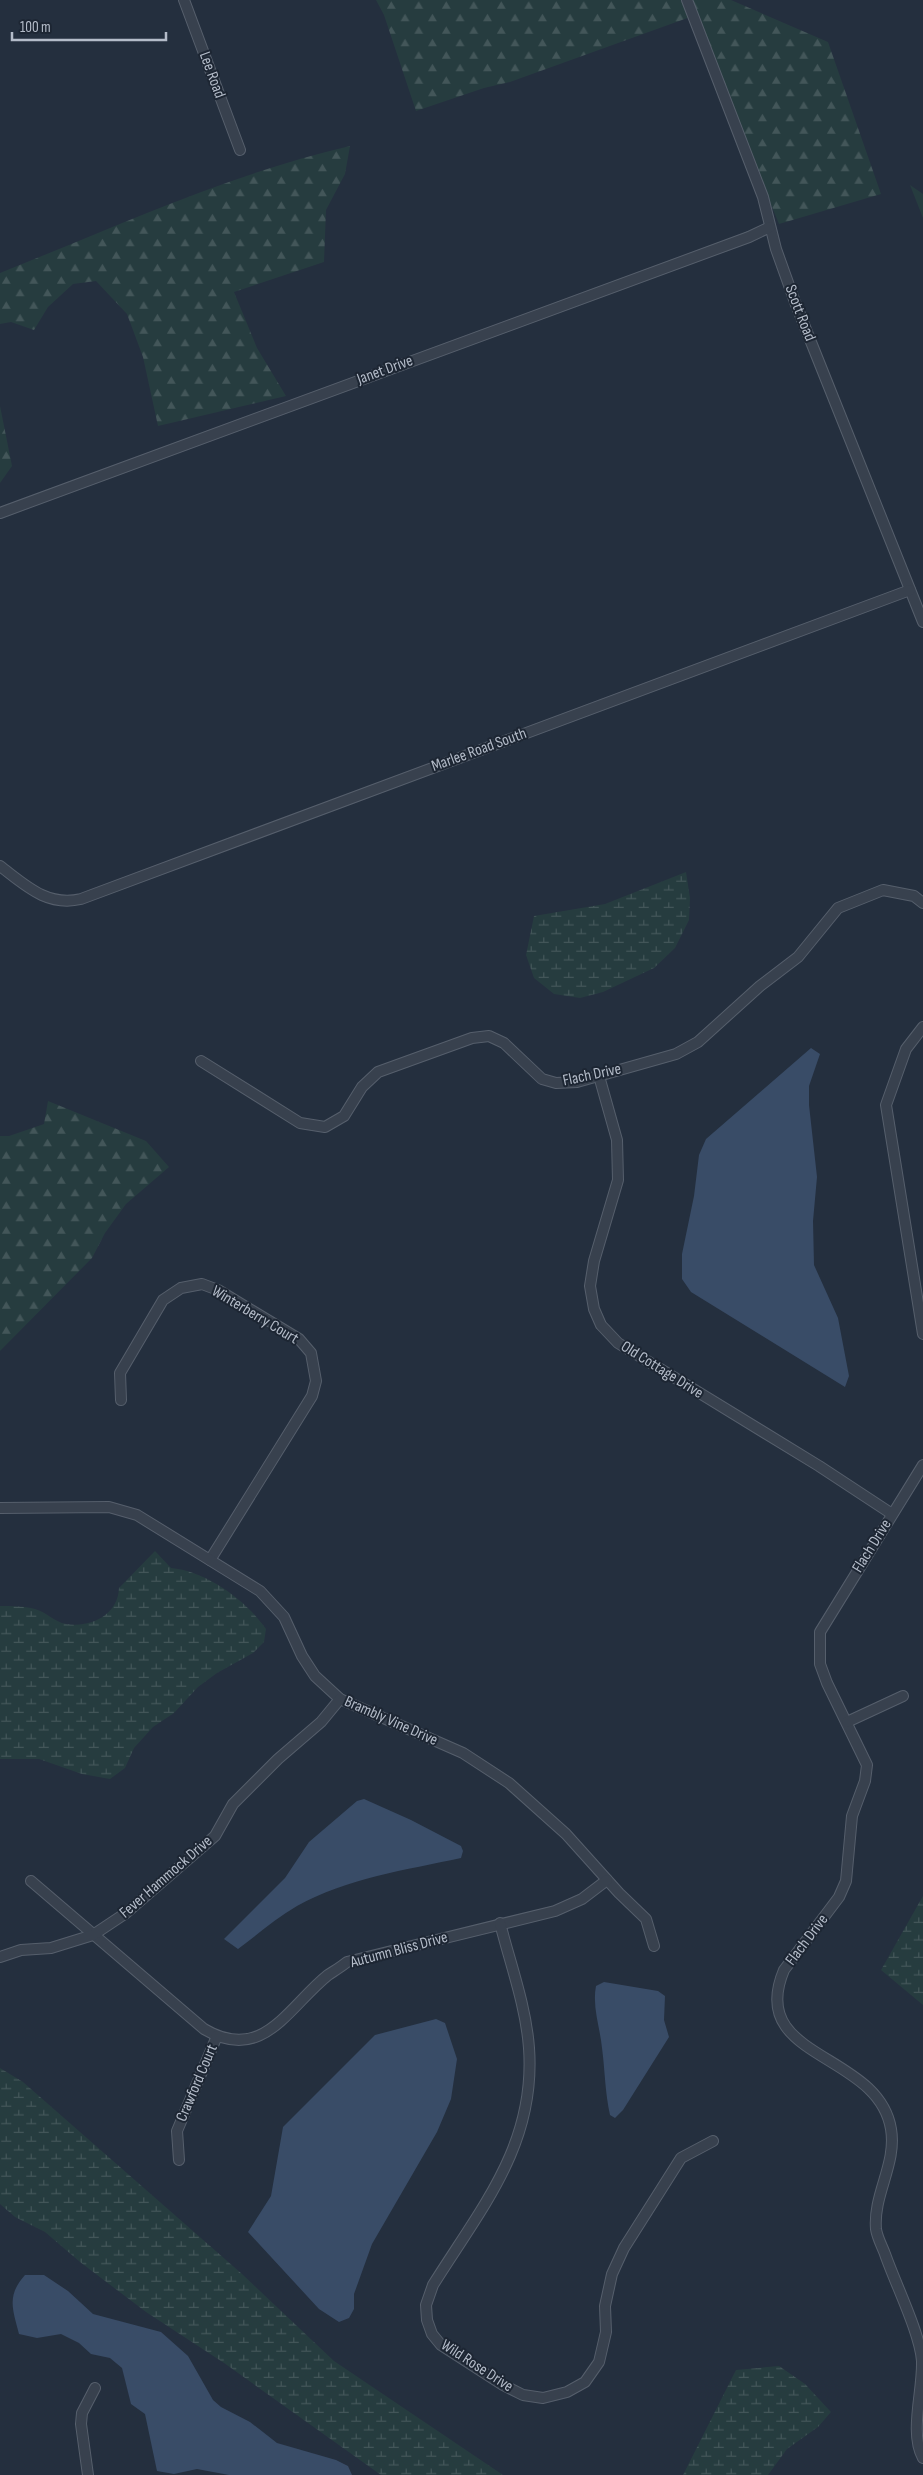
<svg xmlns="http://www.w3.org/2000/svg" width="923" height="2475" viewBox="0 0 923 2475" font-family="'Sofia Sans Condensed',sans-serif">
  <style>
    .forest { fill: url(#forest-firs) }
    .wetland { fill: url(#wetland-marsh) }
    .water { fill: #394c67 }
    .lines { fill: none; stroke-linecap: round; stroke-linejoin: round }
    .street-casing { stroke: #565f6c; stroke-width: 12 }
    .street { stroke: #38414e; stroke-width: 10 }
    .labels { text-anchor: middle; dominant-baseline: central; stroke-width: 4; stroke-linejoin: round; paint-order: stroke }
    .street-label { font-size: 16px; fill: #b4bcc9; stroke: #1d2633 }
  </style>
  <defs>
    <pattern id="forest-firs" width="22" height="20" patternUnits="userSpaceOnUse" patternTransform="scale(1.25)"><rect width="22" height="20" fill="#263c3f"/><path d="M5 1l3.5 6h-7zM16 11l3.5 6h-7z" fill="#435659"/></pattern>
    <pattern id="wetland-marsh" width="20" height="14" patternUnits="userSpaceOnUse" patternTransform="scale(1.25)"><rect width="20" height="14" fill="#263c3f"/><path d="M1 5h8M5 5V1M11 12h8M15 12V8" fill="none" stroke="#435659"/></pattern>
  </defs>
  <rect width="100%" height="100%" fill="#242f3e"/>
  <!-- forest -->
  <g class="forest">
    <path d="M376,0H731L828,42L881,194L779,224L693,16L510,82L484,88L416,111L384,15Z"/>
    <path d="M350,146L345,174L326,210L324,262L234,292L257,348L286,396L158,426L143,357L127,314L96,281L73,284L48,307L34,330L11,322L0,324V273C115,227 229,174 350,146Z"/>
    <path d="M910,185L923,194V218Z"/>
    <path d="M0,406L12,466L0,483Z"/>
    <path d="M48,1101L146,1141L169,1167L126,1204L105,1233L92,1258L0,1351V1136H9L44,1124Z"/>
  </g>
  <!-- wetland -->
  <g class="wetland">
    <path d="M686,872L690,898L689,920L675,948L654,968L603,992L580,998L554,994L534,978L526,955L534,916L605,904Z"/>
    <path d="M155,1551L171,1568C206,1571 246,1600 266,1629L264,1642L253,1653L217,1673L198,1687L174,1713L153,1727L134,1748L125,1768L110,1779L82,1774L39,1759H0V1606C11,1606 24,1606 35,1609C46,1612 55,1622 66,1624C91,1628 118,1615 119,1588Z"/>
    <path d="M923,1896V2005L881,1970Z"/>
    <path d="M0,2068L23,2082L242,2274L334,2361L503,2475H381L224,2363L146,2312L80,2262L45,2232L15,2217L0,2204Z"/>
    <path d="M779,2366L805,2384L831,2412L818,2427L787,2449L768,2475H683L736,2370Z"/>
  </g>
  <!-- water -->
  <g class="water">
    <path d="M811,1048L820,1054L809,1086V1105L817,1177L813,1221L814,1265L838,1318L849,1376L845,1387L691,1292L682,1279V1254L694,1196L699,1155L706,1139Z"/>
    <path d="M364,1799L411,1820L461,1846L463,1851L461,1858C406,1870 347,1878 297,1906C276,1918 257,1935 238,1949L224,1939L285,1878L309,1842L357,1801Z"/>
    <path d="M604,1982L658,1991L665,1996L664,2020L669,2037L623,2110L615,2118L610,2115C605,2093 605,2071 602,2048C600,2027 592,2007 596,1986Z"/>
    <path d="M436,2019L445,2023L457,2059L451,2099L437,2132L372,2244L354,2294V2309L349,2318L339,2322L319,2309L248,2232L271,2196L283,2127L375,2035Z"/>
    <path d="M25,2275H44L68,2291L93,2314L161,2332L188,2356L213,2400L221,2407L250,2422L277,2443L336,2460L348,2466L352,2475H229L197,2469L174,2474L157,2471L145,2414L131,2404L122,2368L110,2358L91,2354L79,2343L61,2334L37,2338L19,2334C13,2310 6,2296 25,2275Z"/>
  </g>
  <g class="lines">
    <defs>
      <g id="street">
        <path d="M184,0L240,150"/>
        <path d="M687,0L763,197L776,249L795,302L923,622"/>
        <path d="M0,513L749,237L770,227"/>
        <path d="M0,866C25,885 47,907 81,899L910,590"/>
        <path d="M923,1027L906,1049L886,1105L923,1334"/>
        <path d="M201,1061L300,1123L325,1127L344,1116L362,1087L378,1072L472,1038L489,1036L504,1043L542,1079L556,1083L577,1082L676,1054L698,1042L760,986L798,957L838,908L883,890L914,896L923,903"/>
        <path d="M599,1076L617,1140L618,1180L594,1261L590,1286L594,1309L601,1325L618,1343L819,1466L892,1514"/>
        <path d="M121,1400L120,1373L163,1300L181,1288L202,1284L218,1290L299,1339L311,1353L316,1381L312,1396L210,1560"/>
        <path d="M923,1465L820,1632V1664L827,1683L867,1765L865,1781L852,1816L846,1881L839,1897L784,1970C746,2060 878,2051 891,2129C897,2164 873,2194 876,2229C877,2237 882,2246 885,2254C895,2283 920,2333 922,2361C923,2391 909,2433 923,2458"/>
        <path d="M0,1508L109,1507L137,1515L260,1591L284,1617L302,1656L315,1676L340,1699L463,1753L509,1783L566,1834L619,1893L646,1919L654,1946"/>
        <path d="M847,1722L903,1696"/>
        <path d="M31,1881L204,2029C263,2064 288,2007 328,1975C334,1971 341,1967 347,1962L555,1911L582,1899L607,1880"/>
        <path d="M500,1923C510,1963 526,2006 529,2048C536,2145 481,2208 433,2285L426,2305L427,2320L432,2334L441,2345L503,2385L523,2395L543,2398L567,2392L585,2382L599,2362L606,2332L605,2306L612,2274L624,2248L681,2158L713,2141"/>
        <path d="M0,1957L21,1950L51,1948L93,1935L126,1913L215,1836L233,1804L278,1759L321,1722L340,1699"/>
        <path d="M179,2160L177,2131L217,2036"/>
        <path d="M88,2475L81,2424L82,2413L95,2388"/>
      </g>
    </defs>
    <!-- street casing -->
    <use href="#street" class="street-casing"/>
    <!-- street -->
    <use href="#street" class="street"/>
  </g>
  <g class="labels">
    <!-- street labels -->
    <g class="street-label">
      <text transform="translate(212 75) rotate(70)">Lee Road</text>
      <text transform="translate(800 313) rotate(69)">Scott Road</text>
      <text transform="translate(385 370) rotate(-20)">Janet Drive</text>
      <text transform="translate(479 750) rotate(-20)">Marlee Road South</text>
      <text transform="translate(592 1075) rotate(-12)">Flach Drive</text>
      <text transform="translate(255 1315) rotate(31)">Winterberry Court</text>
      <text transform="translate(662 1370) rotate(32)">Old Cottage Drive</text>
      <text transform="translate(872 1546) rotate(-58)">Flach Drive</text>
      <text transform="translate(391 1721) rotate(24)">Brambly Vine Drive</text>
      <text transform="translate(166 1877) rotate(-41)">Fever Hammock Drive</text>
      <text transform="translate(807 1940) rotate(-53)">Flach Drive</text>
      <text transform="translate(399 1950) rotate(-15)">Autumn Bliss Drive</text>
      <text transform="translate(197 2083) rotate(-67)">Crawford Court</text>
      <text transform="translate(477 2366) rotate(33)">Wild Rose Drive</text>
    </g>
  </g>
  <!-- scale -->
  <path d="M12 32v8h154v-8" fill="none" stroke="#b4bcc9" stroke-width="2.5"/>
  <text x="20" y="32" font-size="15" fill="#b4bcc9" stroke="#1d2633" stroke-width="4" paint-order="stroke">100 m</text>
</svg>
